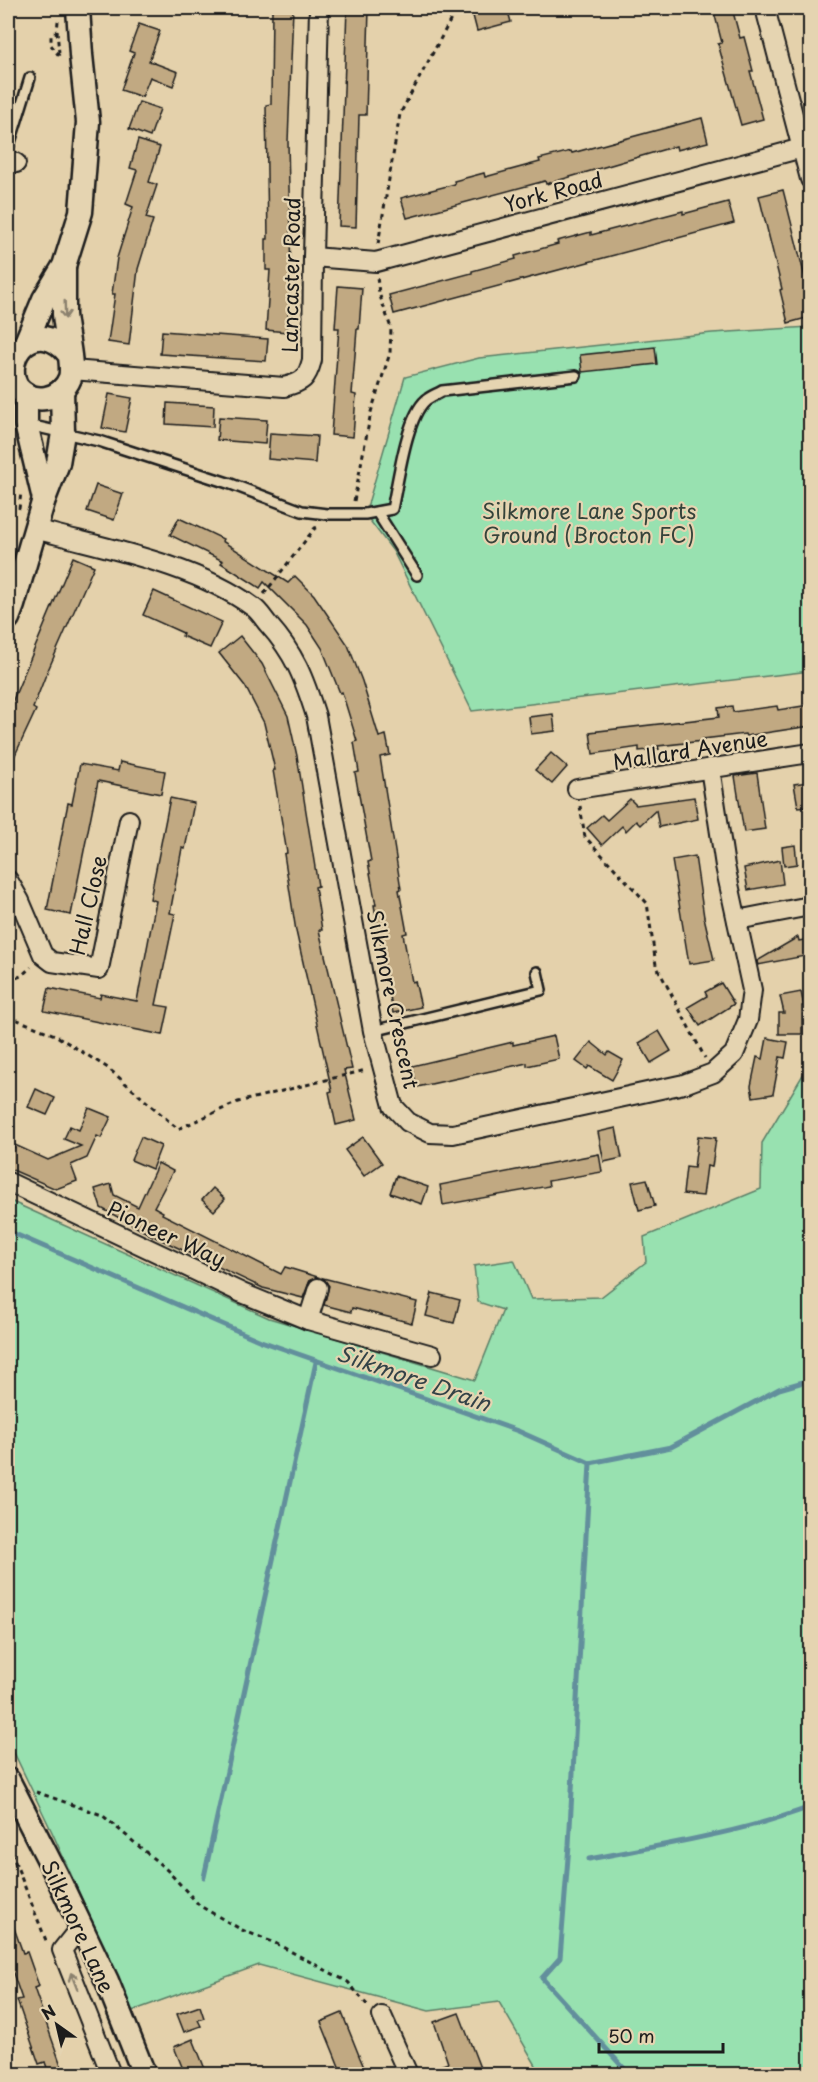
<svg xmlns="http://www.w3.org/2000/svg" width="818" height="2082" viewBox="0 0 818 2082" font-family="'Playpen Sans',sans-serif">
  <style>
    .green { fill: #98e1b0; stroke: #5a7e66; stroke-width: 1.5 }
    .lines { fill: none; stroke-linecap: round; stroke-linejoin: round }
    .stream { stroke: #628f9c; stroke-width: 5 }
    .building { fill: #c1a982; stroke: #1c1c1c; stroke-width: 1.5 }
    .service-casing { stroke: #1c1c1c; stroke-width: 14 }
    .minor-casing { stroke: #1c1c1c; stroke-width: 22 }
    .tertiary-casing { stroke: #1c1c1c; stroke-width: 27 }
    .path { stroke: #1c1c1c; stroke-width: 3; stroke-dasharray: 4.5 4.5; stroke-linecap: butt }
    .service { stroke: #e5d4b1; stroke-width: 9 }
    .minor { stroke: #e5d4b1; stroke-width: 18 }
    .tertiary { stroke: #e5d4b1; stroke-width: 22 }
    .oneway { stroke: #8b816e }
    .labels { text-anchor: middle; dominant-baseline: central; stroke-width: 4.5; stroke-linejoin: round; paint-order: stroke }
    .street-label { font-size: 21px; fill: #1c1c1c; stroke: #e5d4b1 }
    .park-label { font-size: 21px; fill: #35433a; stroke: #e5d4b1 }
    .water-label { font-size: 22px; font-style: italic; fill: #334247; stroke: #e5d4b1 }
  </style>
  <rect width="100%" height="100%" fill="#e4d1ab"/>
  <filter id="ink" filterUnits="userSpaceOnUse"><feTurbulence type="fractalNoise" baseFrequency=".0167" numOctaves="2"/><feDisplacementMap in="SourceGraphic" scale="12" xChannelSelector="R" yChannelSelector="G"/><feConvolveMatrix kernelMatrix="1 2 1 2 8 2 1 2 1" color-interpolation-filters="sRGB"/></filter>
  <g filter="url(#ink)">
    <!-- green -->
    <g class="green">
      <path d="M810,327V671L472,711L393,551L365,514L405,377L479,358L712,333Z"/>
      <path d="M810,1063V2074H541L499,2002L429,2011L259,1965L132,2011L52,1832L8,1740V1200L269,1318L475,1380L503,1310L478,1302L474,1266L514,1260L531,1299L601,1297L646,1262L644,1237L761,1189L762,1143Z"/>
    </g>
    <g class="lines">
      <!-- stream -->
      <g class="stream">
        <path d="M8,1231L261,1341L518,1431L590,1463L671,1447L779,1389L810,1380"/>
        <path d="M590,1463L569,1845L560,1958L542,1978L629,2074"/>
        <path d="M589,1859C662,1845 741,1833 810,1807"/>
        <path d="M204,1877L316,1362"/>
      </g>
    </g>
    <!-- building -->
    <g class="building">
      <path d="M272,8H293L288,142L291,280L287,332L266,330L270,270H266V239H268L266,105L271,104Z"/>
      <path d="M347,8H369L366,115H359L356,227L339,226Z"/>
      <path d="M471,8H507L511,22L477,31Z"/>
      <path d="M713,8H732L740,38L744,37L753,71H750L763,119L741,125L718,44L722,43Z"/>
      <path d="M139,24L160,31L149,61L178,72L173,86L150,77L142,97L121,90L134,53L129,51Z"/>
      <path d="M139,102L160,109L150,137L129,129Z"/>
      <path d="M702,118L708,142L677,150L676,146L546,184L545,181L407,218L401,198L455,184L454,181L484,173L485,177L540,162L539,159L571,151L572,153Z"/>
      <path d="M138,140L160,147L149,182L157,185L146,218L153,220L138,269L129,345L108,342L115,294H112L117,258L133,207L126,204L137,170L130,168Z"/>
      <path d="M783,190L810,297V317L788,323L780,290L782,289L759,196Z"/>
      <path d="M728,202L734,223L394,314L389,295L472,273V271L516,259L515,256L558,244L557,241L591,232V235L683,211V214Z"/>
      <path d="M338,286L362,288L359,329H357L352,394L356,395L353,437L331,435L339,328H335Z"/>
      <path d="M162,331L268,339L266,361L160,354Z"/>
      <path d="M655,347L657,364L582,372L580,355Z"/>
      <path d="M109,394L132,398L125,432L102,428Z"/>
      <path d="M167,403L214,406L213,427L166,424Z"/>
      <path d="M219,417L267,420L265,444L217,440Z"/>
      <path d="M270,433L317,436L315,463L268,459Z"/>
      <path d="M96,485L123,494L114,520L87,511Z"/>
      <path d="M179,518L223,539L222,541L288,583L295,576L314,595L348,645L362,681L379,737L386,735L390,755L380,757L401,889L399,890L407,933L403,934L412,982L415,981L421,1007L393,1013L374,905H376L368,862L371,861L355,773L359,772L354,742L357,741L342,692L340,693L322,648L307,625L264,582L260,588L221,563L223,561L170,535Z"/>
      <path d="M73,557L94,566L45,677L33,708L36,710L8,770V712Z"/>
      <path d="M154,591L222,622L210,648L182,636L183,633L143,615Z"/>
      <path d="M240,636L262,664L288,716L297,756L318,886L315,887L322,930H319L352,1069L344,1070L356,1120L336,1125L329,1092L332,1091L296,931L284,854L287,853L273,770H275L264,723L245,686L219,653Z"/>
      <path d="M810,705V726L746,736L745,734L703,739V741L658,746L659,749L639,751V747L593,754L590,732L719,717L718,708L732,706L733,712L777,706L778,710Z"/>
      <path d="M553,714L555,731L531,734L529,717Z"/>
      <path d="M551,753L567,767L552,784L535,770Z"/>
      <path d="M120,762L165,771L161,794L98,781L71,915L47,910L68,803L72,804L80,764L118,771Z"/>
      <path d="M757,773L765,829L744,832L735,776Z"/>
      <path d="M808,782L810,806L798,807L794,784Z"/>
      <path d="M694,797L698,819L659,827L656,810L640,825L636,821L626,831L622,826L602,845L587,828L602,815L607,820L630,799L636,805Z"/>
      <path d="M170,798L194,803L185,849L182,848L170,913L175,914L156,1005L169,1007L163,1035L44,1011L49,988L100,998L101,994L137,1001L156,901L150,899Z"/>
      <path d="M795,845L797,864L784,866L782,847Z"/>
      <path d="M695,856L704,917L714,960L689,964L672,860Z"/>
      <path d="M780,860L783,884L748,890L744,868Z"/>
      <path d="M798,937L799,941L810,939V955L758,965L757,961Z"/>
      <path d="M721,983L734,1004L700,1026L688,1007L707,996L705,992Z"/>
      <path d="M801,992L804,1006H802V1034H779V1013H784L780,996Z"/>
      <path d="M659,1031L671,1051L651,1063L639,1043Z"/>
      <path d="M554,1036L559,1059L527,1066V1063L417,1087L412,1066L513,1042V1045Z"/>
      <path d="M767,1038L788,1042L785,1058L780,1057L773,1094L753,1097L751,1086L757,1057L763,1059Z"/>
      <path d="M591,1042L607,1055L609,1052L623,1060L612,1080L589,1066L587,1069L576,1061Z"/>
      <path d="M36,1089L55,1098L47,1115L28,1107Z"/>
      <path d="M89,1108L111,1117L101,1138L97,1136L87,1158L71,1165L77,1181L56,1189L8,1168V1161L15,1145L48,1160L81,1146L64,1139L70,1126L79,1130Z"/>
      <path d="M616,1128L622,1158L604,1162L598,1132Z"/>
      <path d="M698,1136L716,1138L712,1167L707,1166L703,1196L683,1194L686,1167L694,1168Z"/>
      <path d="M141,1137L161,1146L152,1169L131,1160Z"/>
      <path d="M363,1137L382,1163L364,1176L345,1150Z"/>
      <path d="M599,1154L602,1172L548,1181L549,1186L443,1205L440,1185Z"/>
      <path d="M158,1163L173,1171L154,1207L163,1212L162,1214L281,1274L285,1267L318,1277L310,1280L303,1298L263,1288L151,1235L101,1208L95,1189L111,1184L114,1195L138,1207Z"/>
      <path d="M396,1176L428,1187L422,1204L390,1193Z"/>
      <path d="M647,1179L655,1206L639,1210L632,1182Z"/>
      <path d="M213,1188L225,1199L214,1211L202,1200Z"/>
      <path d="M323,1278L417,1302L412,1323L352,1308L351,1312L324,1305L329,1286Z"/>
      <path d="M432,1293L460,1300L454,1323L426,1316Z"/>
      <path d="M8,1914H9L23,1953L27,1952L39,1986L34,1988L64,2074H49L45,2062L39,2064L17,2000L22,1999L8,1959Z"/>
      <path d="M200,2006L204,2018L198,2020L201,2026L184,2032L177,2014Z"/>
      <path d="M342,2013L360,2058L367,2074H342L334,2054L321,2022Z"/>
      <path d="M459,2013L480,2068L461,2074H421V2073L448,2063L434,2022Z"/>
      <path d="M193,2039L205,2069L191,2074H185L174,2047Z"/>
    </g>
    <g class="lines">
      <defs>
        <g id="service">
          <path d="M8,149L30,78"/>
          <path d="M29,425L99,441L231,484L302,511L327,514H365L392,509C398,483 406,417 426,400C431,396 437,394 442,391L576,376"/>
          <path d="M377,512L417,575"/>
          <path d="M373,1031L541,990L537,972"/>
        </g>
        <g id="minor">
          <path d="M765,8L810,179"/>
          <path d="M8,159L16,163"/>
          <path d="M313,257L376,262L802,148"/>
          <path d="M72,370L284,387C303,382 307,379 312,360L313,257L319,8"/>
          <path d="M35,529C104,548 195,564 253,607C259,611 263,618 268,624C295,654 304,678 316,716L373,1031L393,1106L408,1122L430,1133L453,1134L684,1084L713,1073L734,1054L748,1020L752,990L725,866L710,768"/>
          <path d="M577,789L810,753"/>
          <path d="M8,880L20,901L43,955L52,962L99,969L129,820"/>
          <path d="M737,920L810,906"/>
          <path d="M8,1182L242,1293L308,1320L432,1355"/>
          <path d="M308,1320L318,1288"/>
          <path d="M81,1926L62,1950L111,2074"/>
          <path d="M382,2016L408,2074"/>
        </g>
        <g id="tertiary">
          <path d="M64,268C64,283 64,299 64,314C65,330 74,365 70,378C66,388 57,396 46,398C35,400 24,395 17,387C0,354 38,316 68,353"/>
          <path d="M27,340L44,299L64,266L81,212L88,122L81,55L78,8"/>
          <path d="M26,395V424L44,499"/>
          <path d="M8,618L13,605L44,499L58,463L63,433L62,390"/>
          <path d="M8,1780L56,1874L107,1981L144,2074"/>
        </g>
      </defs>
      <!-- service casing -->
      <use href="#service" class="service-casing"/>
      <!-- minor casing -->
      <use href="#minor" class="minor-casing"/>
      <!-- tertiary casing -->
      <use href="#tertiary" class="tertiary-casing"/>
      <!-- path -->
      <g class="path">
        <path d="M58,21L57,31L51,36V45L60,57"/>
        <path d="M57,31L59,53"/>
        <path d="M378,244L400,114L457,8"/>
        <path d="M8,320L16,313"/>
        <path d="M8,498L14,459"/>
        <path d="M354,501L371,412L390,353L391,328L379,293L377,277"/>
        <path d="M19,509L21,492"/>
        <path d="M264,594L315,528L321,526"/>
        <path d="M580,806L585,837L647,903L656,965L705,1058"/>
        <path d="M8,981L21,976L31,967"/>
        <path d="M8,1016L55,1035L108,1068L178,1129L238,1102L366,1070"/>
        <path d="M36,1792L102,1815L167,1870L200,1906L242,1930L275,1943L348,1982L368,2006"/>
        <path d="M8,1844L47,1943"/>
      </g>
      <!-- service -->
      <use href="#service" class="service"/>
      <!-- minor -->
      <use href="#minor" class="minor"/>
      <!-- tertiary -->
      <use href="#tertiary" class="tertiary"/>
    </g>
    <!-- one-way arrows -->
    <defs><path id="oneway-shaft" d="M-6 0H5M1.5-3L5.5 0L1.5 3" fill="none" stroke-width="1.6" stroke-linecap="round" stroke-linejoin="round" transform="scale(1.5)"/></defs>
    <g class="oneway">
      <use href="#oneway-shaft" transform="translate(65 310) rotate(88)"/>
      <use href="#oneway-shaft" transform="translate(74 1981) rotate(-111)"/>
    </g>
  </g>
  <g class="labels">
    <!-- street labels -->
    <g class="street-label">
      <text transform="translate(553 191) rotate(-15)">York Road</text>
      <text transform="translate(290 275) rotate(-89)">Lancaster Road</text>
      <text transform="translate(690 749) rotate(-9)">Mallard Avenue</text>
      <text transform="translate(87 905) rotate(-77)">Hall Close</text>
      <text transform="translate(394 999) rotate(78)">Silkmore Crescent</text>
      <text transform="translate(167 1233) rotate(25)">Pioneer Way</text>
      <text transform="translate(79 1926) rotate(65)">Silkmore Lane</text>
    </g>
    <!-- park labels -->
    <g class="park-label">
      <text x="589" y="510">Silkmore Lane Sports<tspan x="589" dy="24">Ground (Brocton FC)</tspan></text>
    </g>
    <!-- water labels -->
    <g class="water-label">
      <text transform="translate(414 1377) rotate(19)">Silkmore Drain</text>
    </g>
  </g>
  <!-- margin -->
  <rect width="818" height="2082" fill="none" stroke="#e5d4b1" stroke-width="30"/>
  <rect x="15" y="15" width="788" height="2052" fill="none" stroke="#1c1c1c" stroke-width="2" filter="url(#ink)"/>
  <!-- north arrow -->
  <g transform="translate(57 2025) rotate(326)" stroke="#e5d4b1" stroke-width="4.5" paint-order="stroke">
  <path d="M0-4.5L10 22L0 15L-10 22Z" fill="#1c1c1c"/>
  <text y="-9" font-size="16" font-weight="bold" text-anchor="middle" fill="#1c1c1c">N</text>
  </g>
  <!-- scale -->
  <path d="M599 2043v9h124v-9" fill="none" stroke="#1c1c1c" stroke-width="3"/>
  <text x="608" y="2043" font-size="18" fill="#1c1c1c" stroke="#e5d4b1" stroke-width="4.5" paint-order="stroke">50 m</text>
</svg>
